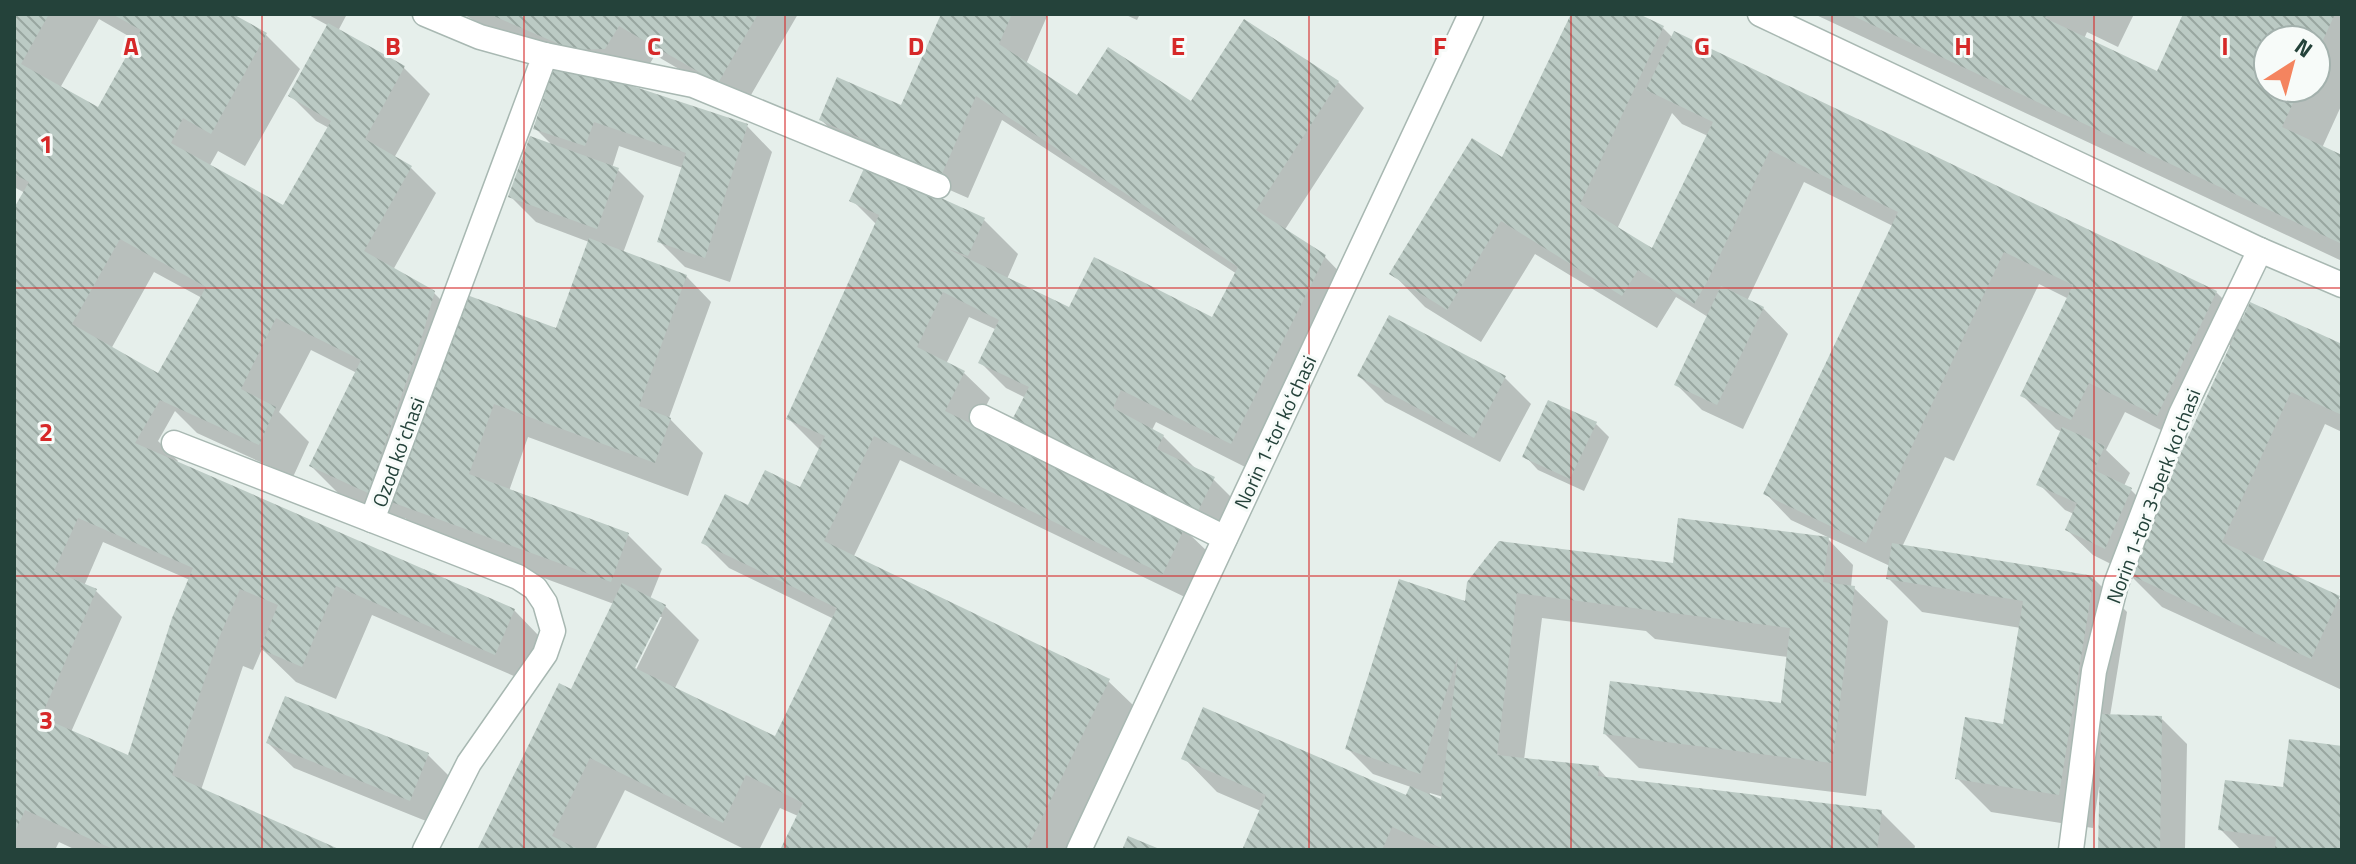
<svg xmlns="http://www.w3.org/2000/svg" width="2356" height="864" viewBox="0 0 2356 864" font-family="'Titillium Web',sans-serif">
  <style>
    .shadow { fill: #0003; fill-rule: evenodd }
    .building { fill: url(#building-back-hatch); fill-rule: evenodd }
    .lines { fill: none; stroke-linecap: round; stroke-linejoin: round }
    .minor-casing { stroke: #a8b8b2; stroke-width: 27 }
    .minor { stroke: #fff; stroke-width: 24 }
    .grid { fill: none; stroke: #d62828; stroke-width: 2; stroke-opacity: 0.55 }
    .labels { text-anchor: middle; dominant-baseline: central; stroke-width: 6; stroke-linejoin: round; paint-order: stroke }
    .street-label { font-size: 20px; fill: #24423a; stroke: #f7fbf9 }
    .grid-label { font-size: 26px; text-anchor: middle; font-weight: bold; fill: #d62828; stroke: #f7fbf9; stroke-width: 6; stroke-linejoin: round; paint-order: stroke }
  </style>
  <defs>
    <pattern id="building-back-hatch" width="6" height="6" patternUnits="userSpaceOnUse" patternTransform="scale(2)"><rect width="6" height="6" fill="#bbcac4"/><path d="M-1 5l2 2M0 0l6 6M5-1l2 2" fill="none" stroke="#98a6a0"/></pattern>
  </defs>
  <rect width="100%" height="100%" fill="#e6efeb"/>
  <!-- shadow -->
  <g class="shadow">
    <path d="M14,14H228L266,35L300,69L245,166L218,151L209,167L290,212L329,128L316,121L290,95L329,26L307,14H347L338,31L404,68L430,94L394,158L410,167L436,193L393,270L434,293L453,312L557,330L589,242L536,222L510,196L553,146L536,129L558,61L510,41L463,14H619L625,19L628,14H798L744,107L655,55L639,82L617,83L747,126L772,152L730,282L685,267L660,242L683,168L619,146L612,168L618,170L644,196L623,253L686,276L711,302L669,418L703,453L688,496L528,437L509,491L628,535L662,569L650,599L665,606L699,640L674,690L776,739L834,619L729,568L704,543L749,507L801,489L820,450L788,418L877,225L852,200L867,167L984,220L1018,254L1007,279L1070,310L1213,320L1237,274L1002,120L968,198L911,173L835,133L821,120L902,108L943,14H1048L1026,64L1078,97L1192,104L1338,82L1364,108L1284,231L1325,257L1350,283L1265,477L1156,422L1152,430L1163,436L1197,470L1213,479L1247,513L1232,543L1049,452L1015,418L1026,398L1006,388L981,363L997,330L969,317L946,364L964,373L990,398L975,428L1184,529L1210,554L1189,599L900,460L853,558L1108,681L1134,706L1076,850H782L798,816L780,808L759,850H746L625,790L595,850H479L572,692L614,604L419,532L405,518L402,526L345,500L311,466L357,373L311,350L279,412L309,442L293,477L197,433L175,411L158,441L178,461L176,464L514,610L539,636L521,679L372,615L336,699L296,682L262,649L253,670L243,666L201,790L337,850H76L59,842L55,850H14V212L25,193L14,187ZM99,19L137,41L99,110L60,88ZM154,272L202,298L159,376L111,349ZM103,542L190,580L136,761L71,732L122,617L96,591L84,586ZM658,617H662L632,678L629,676Z"/>
    <path d="M1124,14H1140L1137,20Z"/>
    <path d="M1573,14H1634L1663,28L1673,38L2216,292L2244,320L2342,346V432L2325,424L2262,563L2342,600V690L2162,607L2127,572L2093,555L2067,530L2074,514L2065,510L2039,484L2062,432L2056,429L2022,395L2069,299L2039,284L1954,461L1945,457L1902,547L2093,578L2127,612L2110,716L2161,718L2187,744L2185,850H2100L2102,787H2099L2093,828L1991,812L1957,778L2005,726L2021,628L1922,612L1888,578L1890,566L1791,520L1766,494L1893,226L1804,182L1747,301L1763,308L1788,334L1743,429L1702,410L1676,384L1708,317L1676,297L1657,328L1535,254L1481,342L1425,307L1392,273L1503,159ZM1672,113L1682,124L1708,136L1653,251L1617,229ZM2229,345L2232,346L2155,514L2131,490L2124,486L2130,473L2106,450L2125,412L2183,441Z"/>
    <path d="M1814,14H2134L2118,47L2087,32L2084,39L2158,74L2186,14H2342V104L2322,148L2342,158V261ZM2268,40H2316V88H2268Z"/>
    <path d="M1359,376L1505,378L1531,404L1500,462L1385,402Z"/>
    <path d="M1596,424L1609,437L1584,491L1538,470L1525,456Z"/>
    <path d="M1828,539L1853,565L1851,587L1854,588L1888,621L1866,796L1639,768L1605,734L1782,705L1788,657L1655,639L1646,631L1542,618L1524,760L1598,768L1608,779L1881,812L1915,846L1914,850H1245L1261,811L1217,792L1184,758L1407,797L1411,787L1373,774L1347,748L1467,603L1469,583L1674,565ZM1430,793L1443,797V802L1429,796Z"/>
    <path d="M286,698L428,755L454,781L436,825L294,768L268,743Z"/>
    <path d="M2342,748V850H2241L2220,829L2284,789Z"/>
  </g>
  <!-- building -->
  <g class="building">
    <path d="M14,14H49L21,64L98,107L141,30L112,14H233L267,33L211,134L183,118L171,143L283,205L331,121L288,96L328,23L405,66L365,139L412,166L364,251L435,291L423,333L368,493L309,466L361,360L276,318L241,389L276,407L259,445L160,400L135,443L515,609L495,655L336,586L302,667L260,649L278,605L240,589L219,638L172,775L341,850H115L25,810L14,834V208L29,182L14,174ZM120,239L206,287L158,373L72,324ZM78,518L193,568L172,618L128,755L41,717L97,589L54,571Z"/>
    <path d="M489,14L625,15L758,14L718,83L619,26L605,49L573,50Z"/>
    <path d="M941,14H1012L999,44L1077,95L1108,47L1191,101L1244,19L1339,81L1256,210L1326,255L1231,444L1121,390L1113,408L1164,435L1157,449L1215,477L1198,511L1013,418L1029,387L978,363L999,320L943,292L917,347L965,371L945,411L1185,527L1163,574L874,436L824,541L1110,679L1026,850H780L803,803L746,775L723,823L590,758L552,836L580,850H477L559,683L571,689L622,583L666,605L635,668L775,736L837,608L701,543L725,494L748,505L765,470L800,487L825,436L786,419L879,215L849,201L866,164L985,218L968,256L946,248L1069,307L1094,257L1212,317L1238,267L976,96L942,174L819,120L837,77L901,105Z"/>
    <path d="M1571,14H1639L1664,26L1580,204L1652,248L1713,122L1646,90L1674,31L2217,291L2157,416L2089,383L2071,420L2020,396L2073,285L2004,252L1866,543L1763,494L1898,212L1770,150L1707,282L1694,304L1638,270L1622,296L1501,221L1447,310L1389,274L1472,138L1502,157Z"/>
    <path d="M1849,14H2047L2045,18L2157,71L2183,14H2335L2316,55V40H2268V88H2300L2282,127L2342,155V244Z"/>
    <path d="M556,61L748,124L705,258L657,242L686,153L594,122L585,146L533,129Z"/>
    <path d="M530,136L619,168L597,229L508,197Z"/>
    <path d="M589,238L687,275L639,406L671,418L655,463L494,404L469,474L629,533L611,582L383,499L459,292L556,328Z"/>
    <path d="M1721,286L1764,307L1717,405L1674,385Z"/>
    <path d="M2250,302L2342,344V415L2291,392L2222,542L2340,596L2311,659L2126,573Z"/>
    <path d="M1389,315L1506,376L1474,438L1357,376Z"/>
    <path d="M1548,400L1597,422L1570,479L1522,457Z"/>
    <path d="M2062,427L2105,446L2094,470L2132,488L2105,549L2065,530L2077,503L2036,485Z"/>
    <path d="M1678,518L1829,537L1823,582L1855,586L1832,763L1603,734L1610,681L1781,703L1790,628L1517,593L1497,755L1599,766L1598,776L1882,810L1877,850H1608L1589,848L1588,850H1446L1392,827L1382,850H1242L1266,795L1181,759L1203,707L1406,795L1410,786L1441,799L1458,656L1420,774L1345,749L1399,579L1465,601L1467,582L1499,541L1673,563Z"/>
    <path d="M1892,543L2094,576L2059,795L1955,779L1965,717L2003,724L2023,601L1886,579Z"/>
    <path d="M285,696L429,753L410,801L266,743Z"/>
    <path d="M2101,714L2162,716L2160,850H2098Z"/>
    <path d="M2289,739L2342,746V850H2275L2276,837L2218,830L2225,780L2283,787Z"/>
    <path d="M1128,836L1162,850H1122Z"/>
  </g>
  <g class="lines">
    <defs>
      <g id="minor">
        <path d="M425,14L480,37L545,55L372,520L518,577L535,588L545,603L553,631L545,654L469,763L425,850"/>
        <path d="M1760,14L2260,250L2342,285"/>
        <path d="M545,55L693,85L938,186"/>
        <path d="M982,417L1225,538"/>
        <path d="M174,443L372,520"/>
        <path d="M1079,850L1471,14"/>
        <path d="M2071,850L2094,671L2116,584L2181,414L2260,250"/>
      </g>
    </defs>
    <!-- minor casing -->
    <use href="#minor" class="minor-casing"/>
    <!-- minor -->
    <use href="#minor" class="minor"/>
  </g>
  <!-- grid -->
  <path class="grid" d="M262,14V850M524,14V850M785,14V850M1047,14V850M1309,14V850M1571,14V850M1832,14V850M2094,14V850M14,288H2342M14,576H2342"/>
  <g class="labels">
    <!-- street labels -->
    <g class="street-label">
      <text transform="translate(1275 432) rotate(-65)">Norin 1-tor koʻchasi</text>
      <text transform="translate(398 452) rotate(-70)">Ozod koʻchasi</text>
      <text transform="translate(2153 496) rotate(-69)">Norin 1-tor 3-berk koʻchasi</text>
    </g>
  </g>
  <g class="grid-label">
    <text x="131" y="55">A</text>
    <text x="393" y="55">B</text>
    <text x="654" y="55">C</text>
    <text x="916" y="55">D</text>
    <text x="1178" y="55">E</text>
    <text x="1440" y="55">F</text>
    <text x="1702" y="55">G</text>
    <text x="1963" y="55">H</text>
    <text x="2225" y="55">I</text>
    <text x="46" y="153">1</text>
    <text x="46" y="441">2</text>
    <text x="46" y="729">3</text>
  </g>
  <!-- border -->
  <rect width="2356" height="864" fill="none" stroke="#24423a" stroke-width="32"/>
  <!-- north arrow -->
  <g transform="translate(2292 64) rotate(36)"><circle r="38" fill="#f7fbf9" stroke="#a3b1ad" stroke-width="2"/>
  <path d="M0-6L14 30L0 20L-14 30Z" fill="#f4845f"/>
  <text y="-12" font-size="22" font-weight="bold" text-anchor="middle" fill="#24423a">N</text>
  </g>
</svg>
